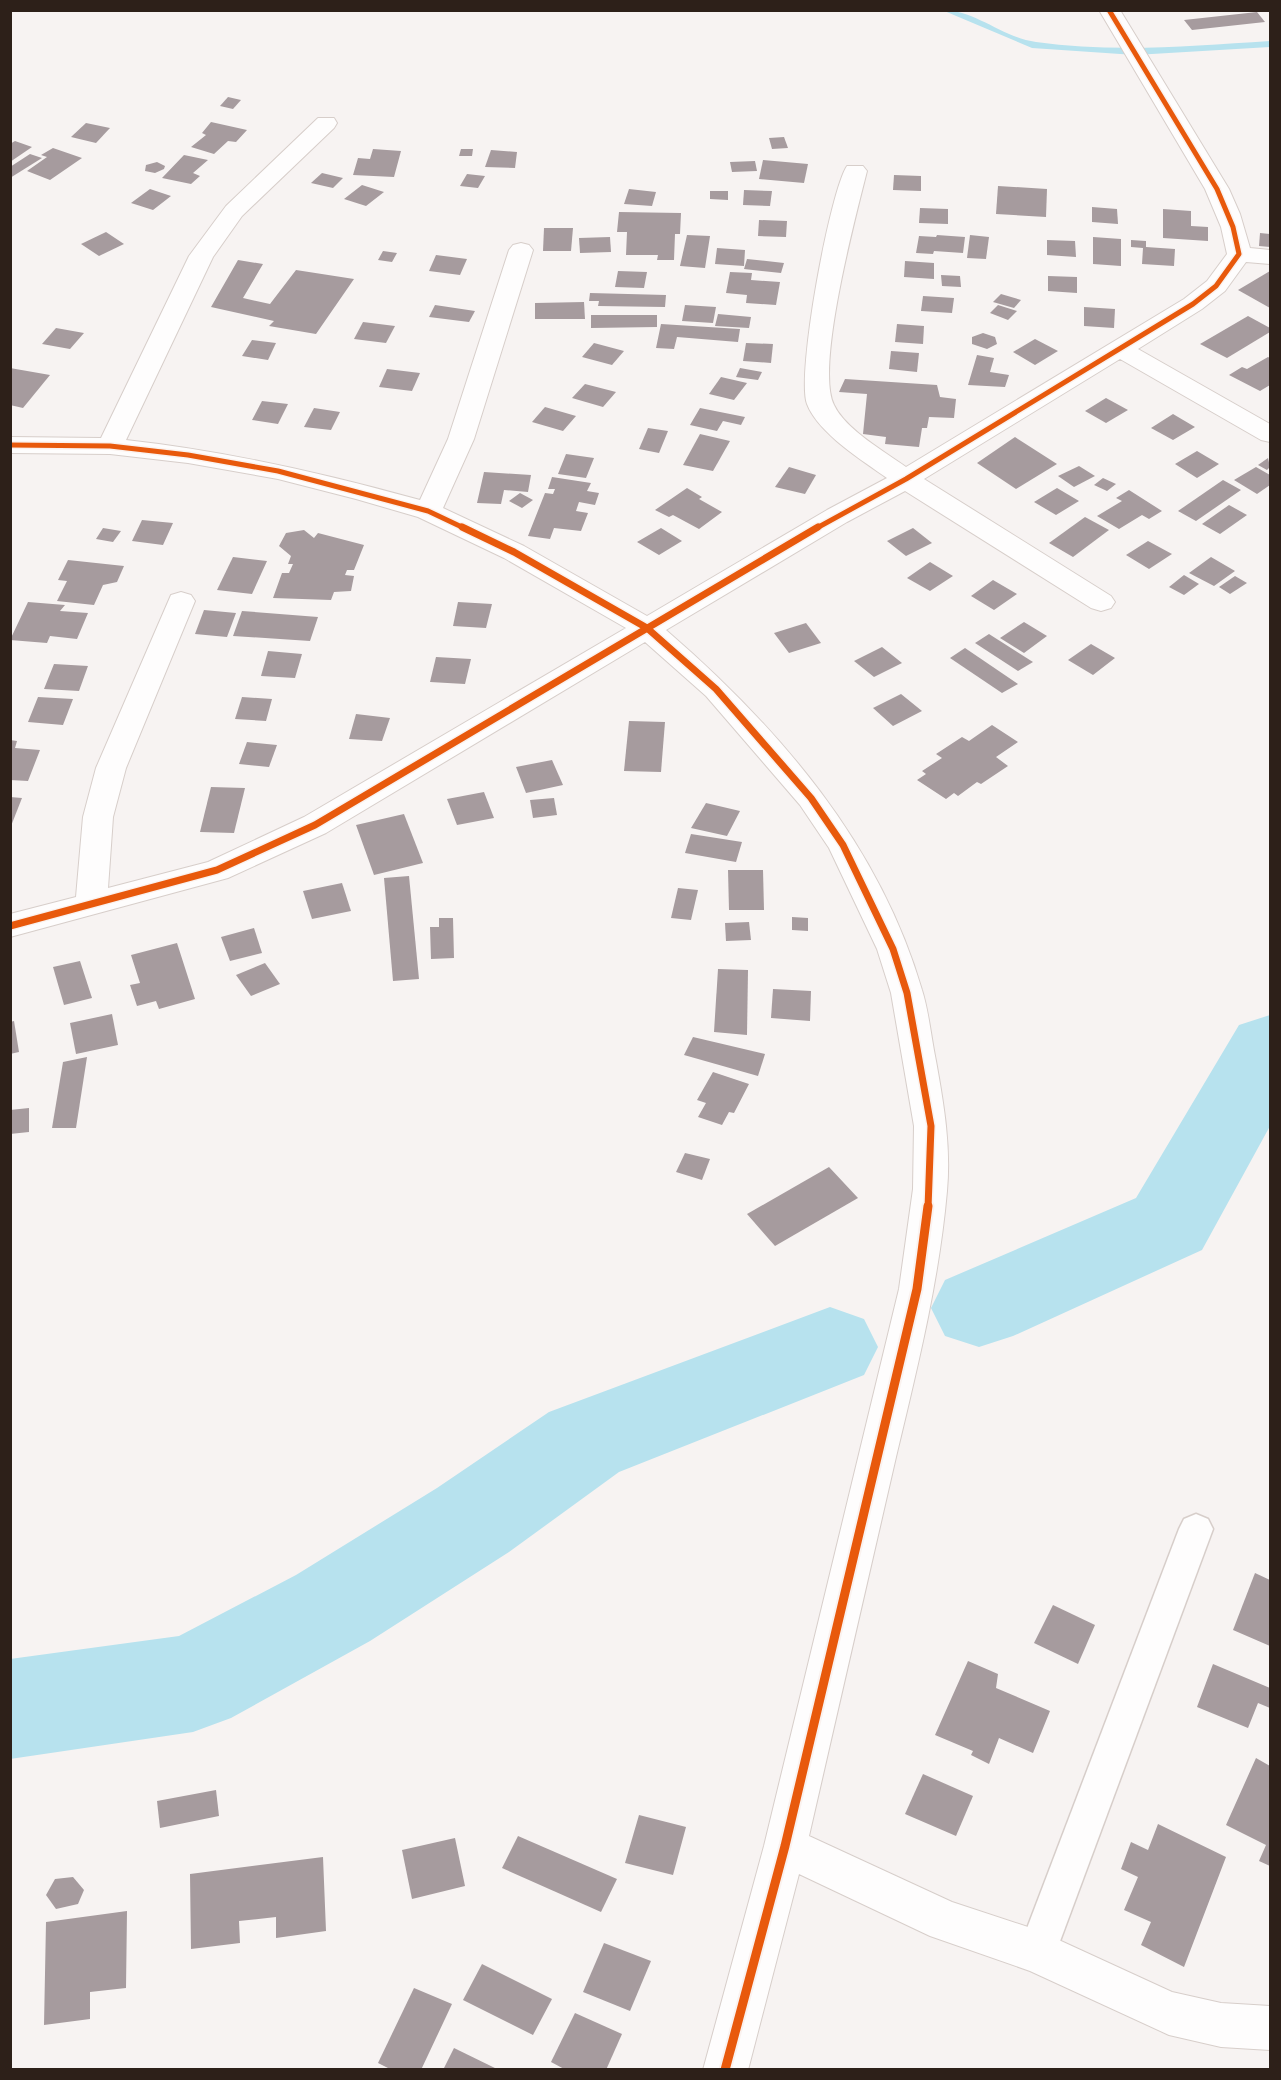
<svg xmlns="http://www.w3.org/2000/svg" width="1281" height="2080" viewBox="0 0 1281 2080" font-family="'IBM Plex Sans',sans-serif">
  <style>
    .lines { fill: none; stroke-linecap: round; stroke-linejoin: round }
    .stream { fill: #b7e2ee; fill-rule: evenodd }
    .river { fill: #b7e2ee; fill-rule: evenodd }
    .building { fill: #a69b9e }
    .lane-casing { stroke: #d7ceca; stroke-width: 3 }
    .street-casing { stroke: #d7ceca; stroke-width: 2 }
    .lane { fill: #fefdfd; fill-rule: evenodd }
    .street { fill: #fefdfd; fill-rule: evenodd }
    .cycleway-far2-casing { stroke: #faf2ef; stroke-width: 8 }
    .cycleway-far1-casing { stroke: #faf2ef; stroke-width: 10 }
    .cycleway-casing { stroke: #faf2ef; stroke-width: 13 }
    .cycleway-far2 { stroke: #e8590c; stroke-width: 5 }
    .cycleway-far1 { stroke: #e8590c; stroke-width: 7 }
    .cycleway { stroke: #e8590c; stroke-width: 9 }
  </style>
  <rect width="100%" height="100%" fill="#f7f3f2"/>
  <g class="lines">
    <!-- stream -->
    <path class="stream" d="M942,10C976,10 1003,38 1036,42C1114,53 1192,46 1270,41V47L1135,55L1032,48Z"/>
    <!-- river -->
    <g class="river">
      <path d="M1270,1015V1126L1202,1250L1013,1336L979,1347L945,1336L931,1308L945,1280L1136,1198L1239,1025Z"/>
      <path d="M830,1307L864,1319L878,1347L864,1375L619,1472L509,1552L370,1641L231,1718L193,1732L10,1759V1659L179,1636L296,1575L437,1488L549,1412Z"/>
    </g>
  </g>
  <!-- building -->
  <g class="building">
    <path d="M1257,12L1265,22L1192,30L1184,20Z"/>
    <path d="M228,97L241,100L233,109L220,106Z"/>
    <path d="M211,122L247,130L236,142L228,141L214,154L191,147L206,135L202,133Z"/>
    <path d="M86,123L110,128L96,143L71,137Z"/>
    <path d="M784,137L788,148L772,149L769,138Z"/>
    <path d="M15,141L32,147L10,162V144Z"/>
    <path d="M53,148L82,158L50,180L27,171L47,157L41,155Z"/>
    <path d="M373,149L401,151L394,177L353,175L358,158L370,159Z"/>
    <path d="M461,149H473L472,156H459Z"/>
    <path d="M491,150L517,152L515,168L485,167Z"/>
    <path d="M30,154L42,158L10,178V167Z"/>
    <path d="M184,155L208,160L193,173L200,176L191,184L162,178Z"/>
    <path d="M763,160L808,164L804,183L759,179Z"/>
    <path d="M755,161L757,171L732,172L730,162Z"/>
    <path d="M157,162L165,166L164,169L155,173L145,171L146,165Z"/>
    <path d="M322,173L343,178L333,188L311,183Z"/>
    <path d="M467,174L485,176L478,188L460,186Z"/>
    <path d="M894,175L921,176V191L893,190Z"/>
    <path d="M362,185L384,192L366,206L344,199Z"/>
    <path d="M998,186L1047,189L1046,217L996,214Z"/>
    <path d="M150,189L171,196L153,210L131,203Z"/>
    <path d="M629,189L656,192L652,206L624,204Z"/>
    <path d="M744,190L772,191L770,206L743,205Z"/>
    <path d="M710,191H728V200L710,199Z"/>
    <path d="M1092,207L1117,209L1118,224L1092,222Z"/>
    <path d="M920,208L948,209V224L919,223Z"/>
    <path d="M1163,209L1191,211V226L1208,227V241L1163,238Z"/>
    <path d="M619,212L681,213L680,234H675L674,260H657L658,255H626L627,232H617Z"/>
    <path d="M759,220L787,221L786,237L758,236Z"/>
    <path d="M544,228H573L571,251H543Z"/>
    <path d="M106,232L124,244L99,256L81,244Z"/>
    <path d="M1260,233L1270,234V247L1259,246Z"/>
    <path d="M687,235L710,236L705,268L680,266Z"/>
    <path d="M937,235L965,237L963,253L934,251L933,254L916,253L919,236L936,237Z"/>
    <path d="M970,235L989,237L986,259L967,258Z"/>
    <path d="M610,237L611,252L580,253L579,238Z"/>
    <path d="M1093,237L1121,239V266L1093,264Z"/>
    <path d="M1047,240L1075,241L1076,257L1047,255Z"/>
    <path d="M1131,240L1146,241V247L1175,249L1174,266L1142,264L1143,248L1131,247Z"/>
    <path d="M717,248L745,250L744,266L715,264Z"/>
    <path d="M383,251L397,253L392,262L378,260Z"/>
    <path d="M436,255L467,259L460,275L429,271Z"/>
    <path d="M747,259L784,263L781,273L744,269Z"/>
    <path d="M238,260L263,264L243,298L270,304L296,270L354,279L316,334L269,326L274,321L211,307Z"/>
    <path d="M905,261L934,263V279L904,277Z"/>
    <path d="M618,271L647,272L644,288L615,287Z"/>
    <path d="M1270,271V308L1238,290Z"/>
    <path d="M730,272L752,273L751,280L780,282L776,305L746,303L747,295L726,293Z"/>
    <path d="M941,275L960,276L961,287L942,286Z"/>
    <path d="M1048,276L1077,277V293L1048,291Z"/>
    <path d="M590,293L666,295L665,307L598,306L599,301H589Z"/>
    <path d="M1001,294L1021,300L1014,308L993,302Z"/>
    <path d="M923,296L954,298L952,313L921,311Z"/>
    <path d="M584,302L585,319H535V303Z"/>
    <path d="M435,305L475,311L469,322L429,317Z"/>
    <path d="M685,305L716,307L713,323L682,321Z"/>
    <path d="M998,305L1017,311L1008,320L990,313Z"/>
    <path d="M1084,307L1115,309L1114,328L1084,326Z"/>
    <path d="M718,314L751,317L749,328L715,326Z"/>
    <path d="M591,315H657V327L591,328Z"/>
    <path d="M1248,316L1270,328V332L1227,358L1200,344Z"/>
    <path d="M363,322L395,326L386,343L354,339Z"/>
    <path d="M661,324L740,329L738,342L677,337L674,349L656,348Z"/>
    <path d="M897,324L924,326L923,344L895,342Z"/>
    <path d="M56,328L84,333L70,349L42,344Z"/>
    <path d="M983,333L995,337L997,344L987,349L972,344V337Z"/>
    <path d="M1035,339L1058,351L1035,365L1013,352Z"/>
    <path d="M252,340L276,343L268,360L242,356Z"/>
    <path d="M594,343L624,351L612,365L582,357Z"/>
    <path d="M746,343L773,344L771,363L743,361Z"/>
    <path d="M891,351L919,353L917,372L889,369Z"/>
    <path d="M977,355L994,358L990,372L1009,375L1005,387L968,385Z"/>
    <path d="M1268,357L1270,358V385L1260,391L1229,375L1242,367L1247,369Z"/>
    <path d="M10,368L50,375L23,408L10,405Z"/>
    <path d="M740,368L762,372L758,380L736,377Z"/>
    <path d="M387,369L420,373L412,391L379,387Z"/>
    <path d="M721,377L747,383L734,400L709,394Z"/>
    <path d="M845,379L937,385L940,397L956,399L954,418L929,417L927,428H922L919,447L885,444L886,437L863,434L867,394L839,392Z"/>
    <path d="M585,384L616,392L603,407L572,398Z"/>
    <path d="M1106,398L1128,410L1106,423L1085,411Z"/>
    <path d="M262,401L288,404L278,424L252,420Z"/>
    <path d="M545,407L576,416L563,431L532,422Z"/>
    <path d="M314,408L340,412L331,430L304,427Z"/>
    <path d="M700,408L745,417L741,425L723,421L717,431L690,425Z"/>
    <path d="M1173,414L1195,427L1173,440L1151,428Z"/>
    <path d="M648,428L668,431L659,453L639,449Z"/>
    <path d="M700,434L730,441L713,471L683,465Z"/>
    <path d="M1015,437L1057,464L1016,489L977,463Z"/>
    <path d="M1197,451L1219,464L1197,478L1175,464Z"/>
    <path d="M566,454L594,458L586,478L558,474Z"/>
    <path d="M1268,458L1270,467L1267,470L1258,465Z"/>
    <path d="M1079,466L1095,476L1074,487L1058,476Z"/>
    <path d="M789,467L816,475L805,494L775,487Z"/>
    <path d="M1256,467L1270,475V485L1257,494L1234,480Z"/>
    <path d="M484,472L531,475L528,492L504,490L501,504L477,503Z"/>
    <path d="M552,477L591,483L587,491L599,493L595,505L579,502L576,511L588,513L581,531L554,528L550,539L528,536L545,493L553,494L555,489H548Z"/>
    <path d="M1103,478L1116,484L1107,491L1094,485Z"/>
    <path d="M1223,480L1241,490L1196,521L1178,511Z"/>
    <path d="M687,488L702,497L699,499L722,512L699,529L673,515L669,517L655,510Z"/>
    <path d="M1057,488L1079,501L1056,515L1034,502Z"/>
    <path d="M1129,490L1162,511L1149,519L1142,515L1119,529L1097,516L1122,501L1116,498Z"/>
    <path d="M520,493L533,500L522,508L509,501Z"/>
    <path d="M1229,505L1247,515L1220,534L1202,524Z"/>
    <path d="M1085,517L1109,530L1073,557L1049,543Z"/>
    <path d="M142,520L173,523L163,545L132,541Z"/>
    <path d="M103,528L121,531L113,542L96,539Z"/>
    <path d="M661,528L682,541L659,555L637,542Z"/>
    <path d="M913,528L932,543L906,556L887,541Z"/>
    <path d="M304,530L314,538L318,533L364,545L354,570H347L345,575L354,576L351,591L334,592L331,600L273,598L282,573H289L293,564H288L291,556L279,546L286,533Z"/>
    <path d="M1148,541L1172,554L1149,569L1126,555Z"/>
    <path d="M233,557L267,561L252,594L217,590Z"/>
    <path d="M1211,557L1235,571L1214,586L1189,573Z"/>
    <path d="M68,560L124,566L117,582L103,585L94,605L57,601L67,581L58,580Z"/>
    <path d="M930,562L953,576L930,591L907,578Z"/>
    <path d="M1184,575L1199,584L1184,595L1169,587Z"/>
    <path d="M1235,576L1247,583L1230,594L1219,587Z"/>
    <path d="M993,580L1017,594L994,610L971,596Z"/>
    <path d="M28,602L65,605L60,611L88,613L77,639L50,636L47,643L10,640Z"/>
    <path d="M458,602L492,604L486,628L453,626Z"/>
    <path d="M204,610L236,613L227,637L195,634Z"/>
    <path d="M242,611L318,617L310,641L233,636Z"/>
    <path d="M1024,622L1047,636L1024,653L1000,638Z"/>
    <path d="M806,623L821,643L789,653L774,633Z"/>
    <path d="M989,634L1033,662L1018,671L975,643Z"/>
    <path d="M1091,644L1115,658L1093,675L1068,660Z"/>
    <path d="M882,647L902,663L874,677L854,661Z"/>
    <path d="M965,648L1018,684L1002,693L950,658Z"/>
    <path d="M268,651L302,654L295,678L261,676Z"/>
    <path d="M436,657L471,659L465,684L430,682Z"/>
    <path d="M54,664L88,666L79,691L44,689Z"/>
    <path d="M901,694L922,711L893,726L873,708Z"/>
    <path d="M38,697L73,699L63,725L28,722Z"/>
    <path d="M242,697L272,699L266,721L235,719Z"/>
    <path d="M356,714L390,718L382,741L349,739Z"/>
    <path d="M629,721L665,722L661,772L624,771Z"/>
    <path d="M992,725L1018,742L996,757L1008,766L981,784L977,782L958,796L954,793L946,799L917,780L926,774L922,771L942,758L936,754L962,737L969,741Z"/>
    <path d="M10,740L17,741L15,748L40,750L28,781L10,780Z"/>
    <path d="M247,742L277,745L269,767L239,764Z"/>
    <path d="M552,760L563,785L526,793L516,767Z"/>
    <path d="M211,787L245,788L234,833L200,832Z"/>
    <path d="M484,792L494,818L457,825L447,799Z"/>
    <path d="M10,797L22,798L11,826H10Z"/>
    <path d="M554,798L557,815L533,818L530,800Z"/>
    <path d="M706,803L740,811L727,836L691,828Z"/>
    <path d="M404,814L423,863L374,875L356,825Z"/>
    <path d="M691,834L742,842L736,862L685,853Z"/>
    <path d="M728,870H763L764,910H729Z"/>
    <path d="M409,876L419,979L393,981L384,878Z"/>
    <path d="M342,883L351,911L312,919L303,891Z"/>
    <path d="M678,888L698,890L691,920L671,918Z"/>
    <path d="M792,917L808,918V931L792,930Z"/>
    <path d="M439,918H453L454,958L431,959L430,927H439Z"/>
    <path d="M749,922L751,940L726,941L725,923Z"/>
    <path d="M254,928L262,953L230,961L221,937Z"/>
    <path d="M177,943L195,999L159,1009L156,1001L137,1006L130,985L140,983L131,955Z"/>
    <path d="M80,961L92,998L64,1005L53,967Z"/>
    <path d="M265,963L280,984L251,996L236,975Z"/>
    <path d="M718,969L748,970L747,1035L714,1032Z"/>
    <path d="M773,989L811,991L810,1021L771,1018Z"/>
    <path d="M112,1014L118,1045L76,1054L70,1023Z"/>
    <path d="M14,1021L19,1052L10,1054V1022Z"/>
    <path d="M693,1037L765,1054L758,1076L684,1055Z"/>
    <path d="M87,1057L76,1128H52L63,1062Z"/>
    <path d="M713,1072L749,1084L734,1113L729,1112L722,1125L698,1117L706,1103L697,1100Z"/>
    <path d="M29,1108V1132L10,1134V1110Z"/>
    <path d="M685,1153L710,1159L702,1180L676,1172Z"/>
    <path d="M829,1167L858,1198L775,1246L747,1214Z"/>
    <path d="M1255,1573L1270,1580V1646L1233,1630Z"/>
    <path d="M1053,1605L1095,1625L1078,1664L1034,1643Z"/>
    <path d="M968,1661L998,1674L996,1688L1050,1711L1033,1753L999,1738L989,1764L971,1755L973,1751L935,1735Z"/>
    <path d="M1213,1664L1270,1688V1708L1258,1703L1248,1728L1197,1707Z"/>
    <path d="M1256,1758L1270,1766V1866L1259,1861L1266,1845L1226,1825Z"/>
    <path d="M923,1774L973,1796L956,1836L905,1814Z"/>
    <path d="M216,1790L219,1816L160,1828L157,1801Z"/>
    <path d="M639,1815L686,1827L673,1875L625,1863Z"/>
    <path d="M1158,1824L1226,1857L1184,1967L1141,1945L1151,1922L1124,1910L1138,1877L1121,1869L1131,1842L1148,1850Z"/>
    <path d="M518,1836L617,1879L601,1912L502,1868Z"/>
    <path d="M455,1838L465,1886L412,1899L402,1850Z"/>
    <path d="M323,1857L326,1931L276,1938V1917L239,1921L240,1943L191,1949L190,1874Z"/>
    <path d="M73,1877L84,1890L78,1904L56,1909L46,1895L55,1879Z"/>
    <path d="M127,1911L126,1988L90,1992V2019L44,2025L46,1922Z"/>
    <path d="M604,1943L651,1961L630,2011L583,1992Z"/>
    <path d="M482,1964L552,1999L533,2035L463,2000Z"/>
    <path d="M414,1988L452,2004L421,2070H392L378,2063Z"/>
    <path d="M575,2013L622,2034L606,2070H566L551,2062Z"/>
    <path d="M454,2048L499,2070H443Z"/>
  </g>
  <g class="lines">
    <defs>
      <path id="lane" d="M1196,1514L1208,1519L1213,1529L1056,1952L1050,1965L1037,1971L1024,1965L1018,1952L1179,1529L1184,1519Z"/>
      <path id="street" d="M1099,10H1120L1229,189L1240,214L1250,248L1270,250V264L1246,262L1225,291L1202,309L1138,349L1270,424V442L1261,440L1120,359L924,479L1111,596L1115,602L1111,608L1101,611L1091,608L905,491L847,522L666,630C779,728 879,843 922,990C929,1012 931,1037 936,1061C944,1105 951,1147 947,1191C939,1282 917,1369 896,1457C867,1583 838,1709 809,1836L952,1902L1037,1930L1172,1992L1221,2003L1270,2006V2050L1221,2047L1169,2035L1030,1971L930,1936L799,1874L748,2070H703L764,1846L899,1289L913,1189L914,1126L891,993L877,949L829,848L800,805L706,696L645,642L326,833L228,878L10,937V914L76,897L83,817L96,768L171,595L181,592L191,595L195,601L126,768L113,817L108,888L208,862L304,817L626,628L504,558L418,517L356,499L278,479L188,463L110,454L10,453V437L101,438L189,256L226,206L318,118H334L337,123L334,128L242,216L213,257L126,440C226,451 323,473 420,500L448,439L509,250L513,245L521,243L529,245L533,250L474,439L443,508L524,546L647,616L827,510L887,478C863,461 818,433 807,404C796,375 830,191 847,166H863L867,171C856,215 815,368 834,405C845,429 885,452 906,467L1184,299L1207,281L1227,254L1221,227L1205,189Z"/>
    </defs>
    <!-- lane casing -->
    <use href="#lane" class="lane-casing"/>
    <!-- street casing -->
    <use href="#street" class="street-casing"/>
    <!-- lane -->
    <use href="#lane" class="lane"/>
    <!-- street -->
    <use href="#street" class="street"/>
    <defs>
      <g id="cycleway-far2">
        <path d="M10,445L110,446L188,455L278,471L428,511L466,529"/>
        <path d="M815,529L906,479L1193,304L1216,286L1239,254L1233,227L1217,189L1109,10"/>
      </g>
      <g id="cycleway-far1">
        <path d="M462,527L514,552L647,628L716,689L811,798L843,845L893,949L907,993L931,1126L928,1208"/>
        <path d="M10,926L217,870L315,825L818,527"/>
      </g>
      <path id="cycleway" d="M725,2070L785,1846L917,1289L928,1206"/>
    </defs>
    <!-- cycleway-far2 casing -->
    <use href="#cycleway-far2" class="cycleway-far2-casing"/>
    <!-- cycleway-far1 casing -->
    <use href="#cycleway-far1" class="cycleway-far1-casing"/>
    <!-- cycleway casing -->
    <use href="#cycleway" class="cycleway-casing"/>
    <!-- cycleway-far2 -->
    <use href="#cycleway-far2" class="cycleway-far2"/>
    <!-- cycleway-far1 -->
    <use href="#cycleway-far1" class="cycleway-far1"/>
    <!-- cycleway -->
    <use href="#cycleway" class="cycleway"/>
  </g>
  <!-- border -->
  <rect width="1281" height="2080" fill="none" stroke="#2d2019" stroke-width="24"/>
</svg>
